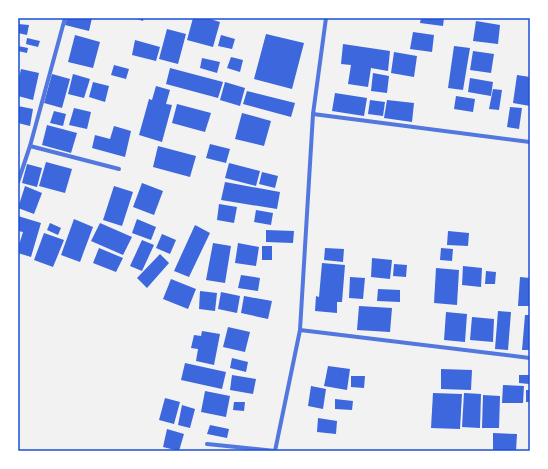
<svg xmlns="http://www.w3.org/2000/svg" width="548" height="469" viewBox="0 0 548 469" font-family="Arial,sans-serif">
  <style>
    .building { fill: #3d67dc }
    .lines { fill: none; stroke-linecap: round; stroke-linejoin: round }
    .minor { stroke: #5277de; stroke-width: 4 }
    .neatline { fill: none; stroke: #1d4ed8; stroke-width: 1.5 }
  </style>
  <rect width="100%" height="100%" fill="#f2f2f2"/>
  <!-- building -->
  <g class="building">
    <path d="M67,18H92L89,31L65,25Z"/>
    <path d="M134,18H144L143,21Z"/>
    <path d="M193,18H207L220,22L213,47L187,40Z"/>
    <path d="M421,18H444L443,26L420,23Z"/>
    <path d="M476,21L500,25L498,44L473,41Z"/>
    <path d="M18,24L29,25L27,35L18,33Z"/>
    <path d="M167,29L186,34L178,64L159,59Z"/>
    <path d="M413,32L434,35L432,52L410,49Z"/>
    <path d="M266,34L304,43L292,89L254,79Z"/>
    <path d="M75,35L100,42L93,68L68,62Z"/>
    <path d="M221,35L235,39L232,49L218,46Z"/>
    <path d="M27,38L40,41L38,47L26,44Z"/>
    <path d="M135,40L160,47L156,61L132,55Z"/>
    <path d="M343,44L390,51L388,71L371,68L368,87L348,84L351,65L341,64Z"/>
    <path d="M18,46L28,48L27,53L18,51Z"/>
    <path d="M454,46L470,48L463,90L448,88Z"/>
    <path d="M473,51L494,54L491,73L470,70Z"/>
    <path d="M394,52L417,56L414,77L391,73Z"/>
    <path d="M231,57L243,60L240,72L227,68Z"/>
    <path d="M202,58L220,62L217,73L200,68Z"/>
    <path d="M114,65L129,69L126,79L111,75Z"/>
    <path d="M170,68L223,82L218,98L166,84Z"/>
    <path d="M21,69L39,73L33,100L18,96V82Z"/>
    <path d="M373,73L389,76L387,93L371,91Z"/>
    <path d="M52,74L70,79L62,108L44,103Z"/>
    <path d="M73,74L90,79L84,98L68,94Z"/>
    <path d="M517,75L530,77V106L513,103Z"/>
    <path d="M470,78L493,82L491,96L468,92Z"/>
    <path d="M93,82L109,86L105,102L89,97Z"/>
    <path d="M225,82L245,88L240,106L220,100Z"/>
    <path d="M156,86L170,90L166,104L172,105L162,142L139,135L149,99L152,100Z"/>
    <path d="M493,89L502,90L499,110L489,109Z"/>
    <path d="M247,91L295,103L291,117L243,104Z"/>
    <path d="M335,93L367,98L364,116L332,111Z"/>
    <path d="M456,96L475,99L473,112L454,109Z"/>
    <path d="M370,100L385,102L383,116L368,114Z"/>
    <path d="M387,100L414,103L412,122L384,118Z"/>
    <path d="M177,104L211,113L205,132L172,123Z"/>
    <path d="M18,106L33,109L30,126L18,123Z"/>
    <path d="M510,107L522,108L519,129L507,127Z"/>
    <path d="M74,108L91,112L87,129L69,125Z"/>
    <path d="M54,111L66,114L63,126L50,123Z"/>
    <path d="M242,113L271,121L264,146L235,139Z"/>
    <path d="M47,125L77,133L71,153L42,145Z"/>
    <path d="M114,126L131,131L125,157L92,148L95,135L110,139Z"/>
    <path d="M210,144L230,149L226,163L206,158Z"/>
    <path d="M158,146L196,156L190,177L153,167Z"/>
    <path d="M46,162L72,169L65,193L39,186Z"/>
    <path d="M229,163L260,171L256,186L225,178Z"/>
    <path d="M27,164L42,168L37,187L22,183Z"/>
    <path d="M262,172L278,176L275,188L259,184Z"/>
    <path d="M225,182L280,192L277,209L221,200Z"/>
    <path d="M142,183L163,191L154,215L133,207Z"/>
    <path d="M25,186L42,193L34,214L18,208Z"/>
    <path d="M114,186L133,192L122,226L103,220Z"/>
    <path d="M219,204L237,207L234,223L217,220Z"/>
    <path d="M256,210L273,213L271,225L254,222Z"/>
    <path d="M18,216L41,223L31,257L18,253V248L23,232L18,231Z"/>
    <path d="M74,219L93,227L80,262L61,255Z"/>
    <path d="M137,219L156,227L151,240L132,233Z"/>
    <path d="M50,223L61,228L58,235L47,230Z"/>
    <path d="M100,223L132,237L123,255L91,241Z"/>
    <path d="M195,225L210,233L189,277L174,271Z"/>
    <path d="M266,230L294,231L293,243L266,242Z"/>
    <path d="M448,231L469,233L468,246L447,245Z"/>
    <path d="M44,233L64,240L53,267L34,260Z"/>
    <path d="M162,234L176,240L170,254L156,248Z"/>
    <path d="M142,240L154,245L142,271L130,266Z"/>
    <path d="M213,243L231,246L225,283L206,280Z"/>
    <path d="M238,243L259,247L256,266L235,263Z"/>
    <rect x="262" y="246" width="10" height="14"/>
    <path d="M99,248L123,258L116,272L93,263Z"/>
    <path d="M325,248L344,249L343,262L324,260Z"/>
    <path d="M441,248L453,249L452,261L440,260Z"/>
    <path d="M160,254L169,263L147,288L137,278Z"/>
    <path d="M372,258L392,260L390,279L371,277Z"/>
    <path d="M322,263L345,265L342,302H337V313L315,311L316,296L319,297Z"/>
    <path d="M394,264L407,265L406,277L393,276Z"/>
    <path d="M463,266L482,268L481,287L462,285Z"/>
    <path d="M436,268L459,270L457,305L434,303Z"/>
    <path d="M486,271L496,272L495,284H485Z"/>
    <path d="M241,275L260,278L258,291L238,288Z"/>
    <path d="M350,277L365,278L363,299L349,298Z"/>
    <path d="M520,277L530,278V306H518Z"/>
    <path d="M171,279L196,289L188,309L163,299Z"/>
    <path d="M378,289L400,290V302L377,301Z"/>
    <path d="M200,291L217,293L215,311L199,309Z"/>
    <path d="M221,292L240,296L237,313L218,309Z"/>
    <path d="M244,296L272,301L268,319L241,313Z"/>
    <path d="M359,306L392,308L390,332L357,330Z"/>
    <path d="M498,311L511,312L508,350L495,349Z"/>
    <path d="M446,312L467,314L465,342L444,340Z"/>
    <path d="M525,315H530V350H522Z"/>
    <path d="M472,317L494,319L493,342L470,340Z"/>
    <path d="M228,327L250,332L245,352L223,347Z"/>
    <path d="M202,331L220,334L214,365L196,361L198,349L191,348L194,335L201,336Z"/>
    <path d="M232,358L248,362L246,372L230,368Z"/>
    <path d="M185,363L226,372L222,389L181,380Z"/>
    <path d="M328,366L350,369L347,390L324,386Z"/>
    <path d="M441,369L472,370L471,390L441,389Z"/>
    <path d="M232,375L256,379L253,394L230,390Z"/>
    <path d="M519,375H529V384L519,383Z"/>
    <path d="M351,376H365L364,388L351,387Z"/>
    <path d="M503,385L524,386L523,403H502Z"/>
    <path d="M311,386L326,389L323,409L308,406Z"/>
    <rect x="526" y="390" width="4" height="12"/>
    <path d="M205,391L230,396L226,417L201,412Z"/>
    <path d="M433,393L462,394L460,429L431,428Z"/>
    <path d="M464,393L481,394L480,428L462,427Z"/>
    <path d="M483,395L500,396L499,428H482Z"/>
    <path d="M165,398L180,402L174,424L159,420Z"/>
    <path d="M335,399L353,401L352,410L335,409Z"/>
    <path d="M234,402H245L244,411L233,410Z"/>
    <path d="M182,405L195,409L190,428L178,425Z"/>
    <path d="M318,418L337,421L336,434L317,432Z"/>
    <path d="M210,425L229,429L227,438L207,434Z"/>
    <path d="M167,429L184,434L179,451L163,447Z"/>
    <path d="M493,433L517,434L516,451H493Z"/>
  </g>
  <g class="lines">
    <!-- minor -->
    <g class="minor">
      <path d="M313,114L530,142"/>
      <path d="M30,146L119,169"/>
      <path d="M18,182L30,146L65,18"/>
      <path d="M300,330L530,358"/>
      <path d="M207,444L275,451"/>
      <path d="M275,451L300,330L313,114L326,18"/>
    </g>
  </g>
  <!-- border -->
  <rect width="548" height="469" fill="none" stroke="#ffffff" stroke-width="38"/>
  <rect x="19" y="19" width="510" height="431" class="neatline"/>
</svg>
